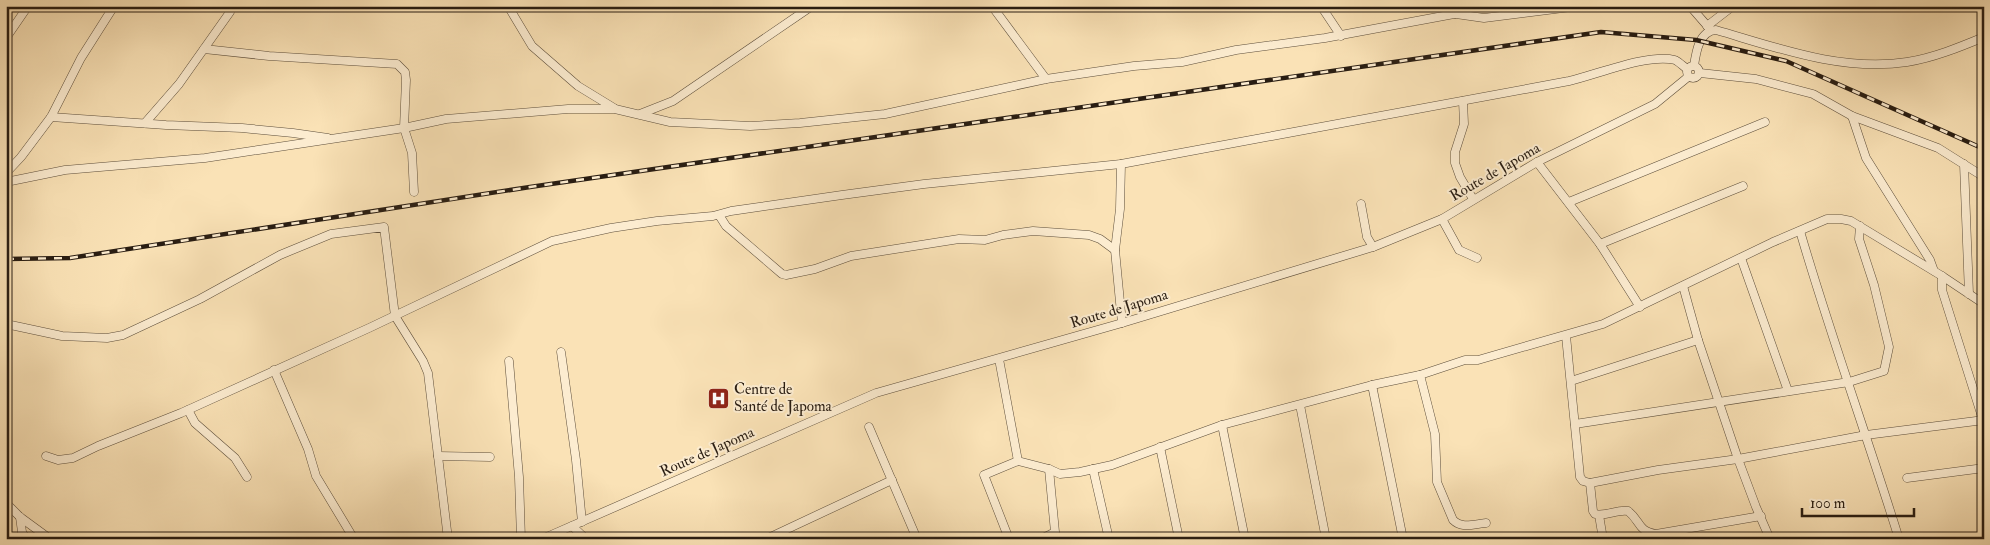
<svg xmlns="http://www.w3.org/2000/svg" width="1990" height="545" viewBox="0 0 1990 545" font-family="'IM FELL Double Pica',serif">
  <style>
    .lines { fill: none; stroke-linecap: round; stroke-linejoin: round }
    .minor-casing { stroke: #5d4e3b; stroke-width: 9 }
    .minor { stroke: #fcecd0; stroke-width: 8 }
    .rail-casing { stroke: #291d12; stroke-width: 4.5 }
    .rail { stroke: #fcecd0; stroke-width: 2.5; stroke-dasharray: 8; stroke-linecap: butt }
    .labels { text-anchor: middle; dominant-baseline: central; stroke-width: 4; stroke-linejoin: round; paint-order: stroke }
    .street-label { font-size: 15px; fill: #291d12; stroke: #fcecd0 }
    .poi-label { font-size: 15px; fill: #291d12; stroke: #fcecd0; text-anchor: start }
  </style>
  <rect width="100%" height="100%" fill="#fae2b6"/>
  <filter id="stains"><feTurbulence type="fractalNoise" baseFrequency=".004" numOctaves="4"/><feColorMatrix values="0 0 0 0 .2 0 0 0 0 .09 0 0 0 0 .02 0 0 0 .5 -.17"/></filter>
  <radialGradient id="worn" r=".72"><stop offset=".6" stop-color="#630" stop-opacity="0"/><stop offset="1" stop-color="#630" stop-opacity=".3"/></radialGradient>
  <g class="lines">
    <defs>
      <g id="minor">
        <path d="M508,6L532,46L578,86L614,108"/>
        <path d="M992,6L1046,79"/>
        <path d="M1321,6L1341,36"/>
        <path d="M1690,6L1710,29"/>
        <path d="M1456,14L1484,18L1579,6"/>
        <path d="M1707,26L1733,6"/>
        <path d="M6,38L28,6"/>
        <path d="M204,49L269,56L397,64L405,72L406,80L404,128L412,153L414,192"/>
        <circle cx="1693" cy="72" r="6"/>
        <path d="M1694,66C1696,52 1699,31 1716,30C1778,48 1842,72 1907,62C1933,58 1960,47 1984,37"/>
        <path d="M1700,73L1756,79L1813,94L1852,116L1938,148L1984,177"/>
        <path d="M1463,101L1464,124L1455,152V163L1460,177L1473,199"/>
        <path d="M640,114L673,101L812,6"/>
        <path d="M1852,116L1866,158L1930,260L1934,271"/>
        <path d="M51,117L166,125L242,128L293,133L328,138"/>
        <path d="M145,123L179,84L230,12L231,6"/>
        <path d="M1537,162L1600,244L1640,307"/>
        <path d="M1121,164L1120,209L1115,250L1122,323"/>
        <path d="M1964,164L1969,294"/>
        <path d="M6,173L21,157L51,117L81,58L114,6"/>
        <path d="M6,182L65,170L205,158L404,128L446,119L568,109H615L670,122L750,126L800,123L885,114L1046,79L1134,66L1182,62L1236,50L1325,38L1454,14L1473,6"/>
        <path d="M1569,202L1765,122"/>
        <path d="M1361,204L1367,237L1373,247"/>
        <path d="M719,215L726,226L782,274L786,275L815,269L851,256L959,239L985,240L1003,235L1033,231L1089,235L1100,239L1115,250"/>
        <path d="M1442,219L1459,250L1477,258"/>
        <path d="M1800,231C1830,334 1867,436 1899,539"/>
        <path d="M1600,244L1743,186"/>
        <path d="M1741,258L1788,391"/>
        <path d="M1942,276V290L1983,420"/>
        <path d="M1683,286L1698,340L1738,459L1756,507L1770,539"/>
        <path d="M6,324L62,336L107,338L123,335L200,299L280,255L331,234L384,227L395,316L423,361L428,373L448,539"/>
        <path d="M1566,336L1580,477L1583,481L1590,483L1658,470L1738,459L1866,435L1984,420"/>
        <path d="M561,352L576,460L582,522"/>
        <path d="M999,359L1018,461"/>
        <path d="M509,361L519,477L521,539"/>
        <path d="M274,370L308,449L316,476L354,539"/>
        <path d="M1420,375L1435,434L1437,482L1453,520C1462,529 1474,524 1486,523"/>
        <path d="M1571,381L1698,340"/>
        <path d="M1372,385L1403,539"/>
        <path d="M1300,405L1326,539"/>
        <path d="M188,410L195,423L235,458L247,477"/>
        <path d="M1575,424L1849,382L1884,371L1889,347L1874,285L1859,239L1860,226"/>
        <path d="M1222,425L1245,539"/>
        <path d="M869,427L917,539"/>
        <path d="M1160,447L1179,539"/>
        <path d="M46,456L58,460L73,458L98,446L181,413L369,328L552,241L611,228L657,221L713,216L731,211L842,195L924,184L1121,164L1569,81C1596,75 1648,53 1675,60C1679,62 1683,66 1687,69"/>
        <path d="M438,456L490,457"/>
        <path d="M1093,469L1109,539"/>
        <path d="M1907,478L1984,468"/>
        <path d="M1590,483L1593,511L1595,514C1606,517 1617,509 1628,511C1641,521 1637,531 1656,534L1761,516"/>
        <path d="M6,503L20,517L50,539"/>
        <path d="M1599,515L1603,539"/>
        <path d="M20,517L22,532L26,539"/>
        <path d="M572,526L586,539"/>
        <path d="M542,539L876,393L1122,323L1373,247L1442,219L1537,162L1655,104L1688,77"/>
        <path d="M766,539L892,480"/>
        <path d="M1009,539L984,475L1018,461L1049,469L1060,474L1080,472L1112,465L1222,425L1372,385L1420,375L1465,360H1478L1603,324L1773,242L1827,219H1841L1851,221L1942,276L1984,304"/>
        <path d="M1041,539L1055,532L1049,469"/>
      </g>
    </defs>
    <!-- minor casing -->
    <use href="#minor" class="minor-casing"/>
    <!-- minor -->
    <use href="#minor" class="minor"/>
    <defs>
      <path id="rail" d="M6,259L70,258L530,187L1601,32L1696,40L1786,61L1984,149"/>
    </defs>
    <!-- rail casing -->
    <use href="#rail" class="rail-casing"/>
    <!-- rail -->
    <use href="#rail" class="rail"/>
  </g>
  <!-- icons -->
  <defs>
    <symbol id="hospital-square" viewBox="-11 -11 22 22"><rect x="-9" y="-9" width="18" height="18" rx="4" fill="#8f2418" stroke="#fcecd0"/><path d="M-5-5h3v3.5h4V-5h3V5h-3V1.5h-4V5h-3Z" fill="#fff"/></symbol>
  </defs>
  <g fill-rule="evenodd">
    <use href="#hospital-square" x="706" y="386" width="25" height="25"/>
  </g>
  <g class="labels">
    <!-- street labels -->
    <g class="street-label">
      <text transform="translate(1495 172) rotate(-30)">Route de Japoma</text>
      <text transform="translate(1119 309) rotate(-17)">Route de Japoma</text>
      <text transform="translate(707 452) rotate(-24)">Route de Japoma</text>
    </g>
    <!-- poi labels -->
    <g class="poi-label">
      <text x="734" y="389">Centre de<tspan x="734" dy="17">Santé de Japoma</tspan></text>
    </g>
  </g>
  <!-- margin -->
  <rect width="1990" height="545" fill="none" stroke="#fae2b6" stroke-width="25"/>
  <rect x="8" y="8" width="1975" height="530" fill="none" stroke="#291d12" stroke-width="2.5"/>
  <rect x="12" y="12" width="1965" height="520" fill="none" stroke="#291d12"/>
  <!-- scale -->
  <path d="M1802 508v8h112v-8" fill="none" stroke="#291d12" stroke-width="2.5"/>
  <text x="1810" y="508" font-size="15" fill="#291d12" stroke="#fcecd0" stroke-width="4" paint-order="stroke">100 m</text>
  <rect width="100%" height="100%" filter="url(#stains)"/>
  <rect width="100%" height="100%" fill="url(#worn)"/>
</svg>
